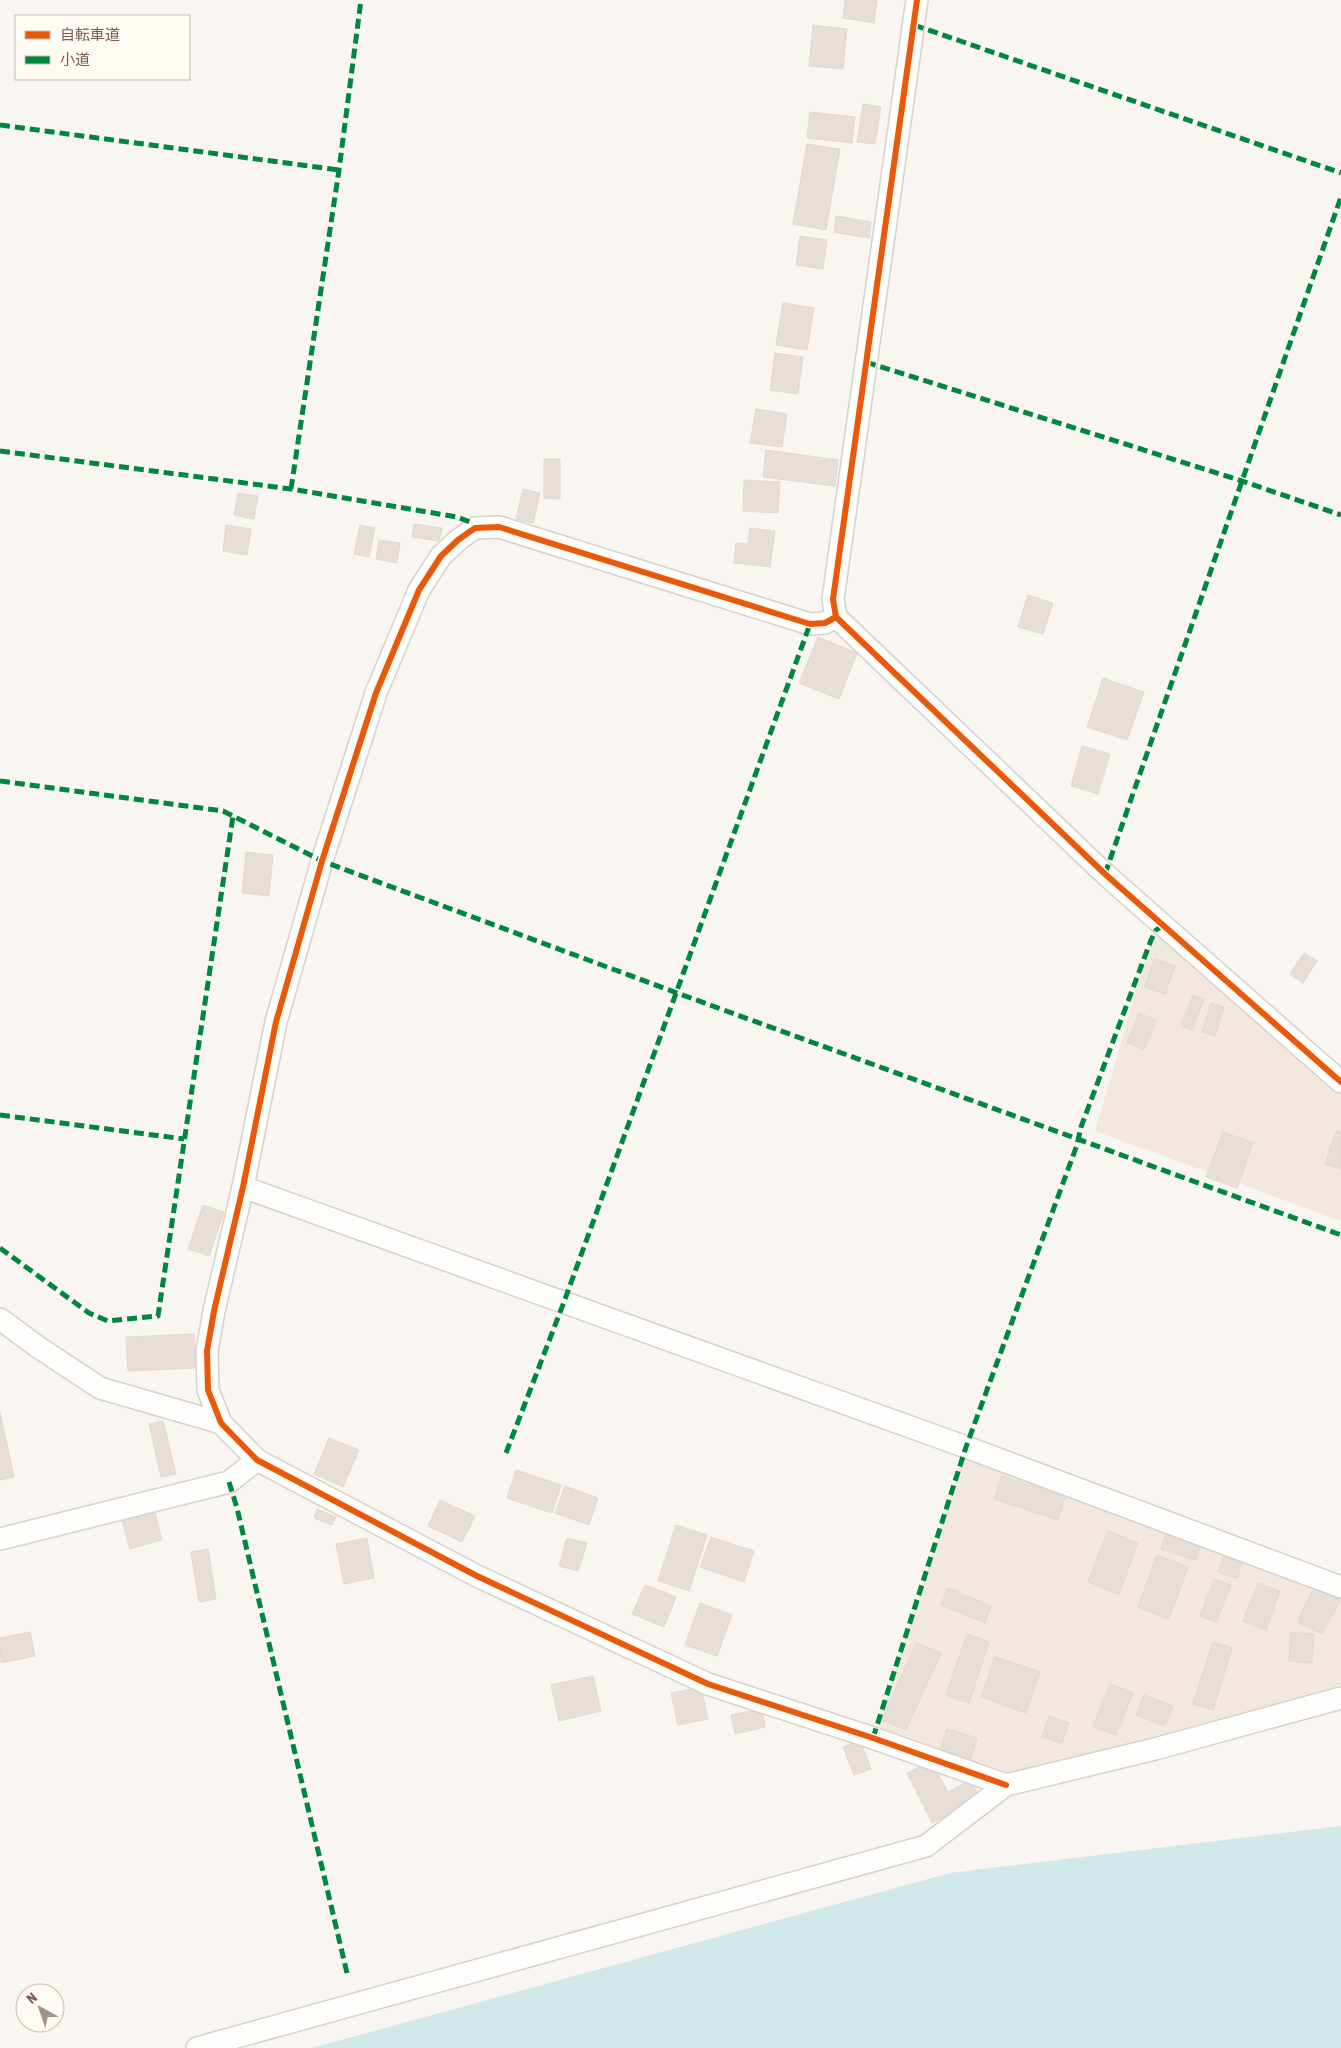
<svg xmlns="http://www.w3.org/2000/svg" width="1341" height="2048" viewBox="0 0 1341 2048" font-family="'Asap Condensed','Noto Sans JP',sans-serif">
  <style>
    .residential { fill: #f2e8de }
    .water { fill: #d0e8ea }
    .building { fill: #e6ded7; stroke: #e2d8d2 }
    .lines { fill: none; stroke-linecap: round; stroke-linejoin: round }
    .minor-casing { stroke: #d7d1cb; stroke-width: 24 }
    .minor { stroke: #fefefd; stroke-width: 21 }
    .quiet { stroke: #00873e; stroke-width: 5; stroke-dasharray: 10 5; stroke-linecap: butt }
    .cycleway-casing { stroke: #fffaf3; stroke-width: 9 }
    .cycleway { stroke: #e8590c; stroke-width: 6 }
  </style>
  <rect width="100%" height="100%" fill="#f9f5f0"/>
  <!-- residential -->
  <g class="residential">
    <path d="M1156,930L1341,1082V1221L1095,1131L1151,940Z"/>
    <path d="M966,1447L1341,1587V1698L1006,1785L873,1738Z"/>
  </g>
  <!-- water -->
  <path class="water" d="M1341,1826V2048H312L950,1873Z"/>
  <!-- building -->
  <g class="building">
    <path d="M845,0H877L874,23L843,18Z"/>
    <path d="M813,25L847,29L843,69L809,66Z"/>
    <path d="M863,104L881,107L875,144L857,142Z"/>
    <path d="M810,112L855,117L852,143L807,138Z"/>
    <path d="M807,144L840,149L826,230L793,224Z"/>
    <path d="M836,216L871,222L869,238L834,232Z"/>
    <path d="M800,236L827,240L823,269L796,265Z"/>
    <path d="M783,303L814,308L807,350L776,345Z"/>
    <path d="M775,353L803,357L798,394L770,390Z"/>
    <path d="M756,409L787,414L782,447L750,443Z"/>
    <path d="M766,450L838,460L835,486L763,477Z"/>
    <path d="M544,459H560V499L544,498Z"/>
    <path d="M744,480L780,482L778,513L743,511Z"/>
    <path d="M523,489L540,493L533,523L516,519Z"/>
    <path d="M238,493L258,496L254,519L234,515Z"/>
    <path d="M414,524L442,528L439,541L412,537Z"/>
    <path d="M226,525L251,529L247,555L223,551Z"/>
    <path d="M360,525L375,528L369,557L354,554Z"/>
    <path d="M750,528L775,531L770,567L734,563L736,543L748,544Z"/>
    <path d="M379,540L400,543L397,563L376,559Z"/>
    <path d="M1028,595L1053,603L1043,634L1018,627Z"/>
    <path d="M818,637L857,653L839,699L799,683Z"/>
    <path d="M1103,678L1144,692L1127,740L1087,727Z"/>
    <path d="M1082,746L1110,754L1098,794L1071,786Z"/>
    <path d="M246,852L273,855L269,896L242,893Z"/>
    <path d="M1304,953L1317,961L1303,983L1290,974Z"/>
    <path d="M1154,959L1175,966L1165,994L1145,987Z"/>
    <path d="M1193,995L1204,999L1192,1030L1181,1026Z"/>
    <path d="M1211,1003L1224,1007L1215,1036L1202,1032Z"/>
    <path d="M1139,1013L1156,1020L1144,1050L1127,1043Z"/>
    <path d="M1336,1131L1341,1133V1169L1325,1164Z"/>
    <path d="M1223,1132L1253,1143L1237,1188L1206,1177Z"/>
    <path d="M203,1205L224,1212L209,1256L188,1249Z"/>
    <path d="M194,1334L195,1368L128,1371L126,1337Z"/>
    <path d="M0,1412L14,1477L0,1480Z"/>
    <path d="M163,1421L176,1474L161,1477L149,1424Z"/>
    <path d="M329,1438L359,1450L343,1487L314,1474Z"/>
    <path d="M516,1470L561,1485L552,1513L507,1498Z"/>
    <path d="M1002,1476L1065,1497L1058,1520L994,1499Z"/>
    <path d="M565,1486L598,1498L589,1525L555,1513Z"/>
    <path d="M440,1500L475,1516L462,1542L428,1526Z"/>
    <path d="M154,1508L162,1540L130,1549L121,1517Z"/>
    <path d="M317,1509L336,1517L332,1525L314,1518Z"/>
    <path d="M676,1525L707,1535L689,1591L658,1581Z"/>
    <path d="M1167,1530L1202,1541L1196,1560L1161,1549Z"/>
    <path d="M1108,1531L1138,1543L1119,1594L1088,1582Z"/>
    <path d="M711,1537L754,1551L744,1582L700,1567Z"/>
    <path d="M367,1538L374,1578L344,1584L336,1544Z"/>
    <path d="M567,1538L587,1543L578,1571L559,1566Z"/>
    <path d="M208,1549L216,1599L199,1602L191,1552Z"/>
    <path d="M1227,1549L1245,1555L1237,1578L1218,1572Z"/>
    <path d="M1157,1555L1188,1567L1169,1619L1138,1607Z"/>
    <path d="M1214,1579L1231,1585L1216,1622L1200,1616Z"/>
    <path d="M1258,1583L1280,1591L1266,1630L1243,1621Z"/>
    <path d="M645,1585L676,1597L664,1627L632,1614Z"/>
    <path d="M948,1588L991,1606L985,1623L941,1605Z"/>
    <path d="M1314,1588L1340,1600L1322,1634L1297,1622Z"/>
    <path d="M700,1603L732,1615L717,1656L685,1645Z"/>
    <path d="M30,1632L35,1656L1,1663L0,1638Z"/>
    <path d="M1291,1632L1314,1634L1312,1663L1289,1661Z"/>
    <path d="M967,1634L989,1642L969,1703L946,1695Z"/>
    <path d="M1213,1642L1232,1648L1213,1710L1193,1704Z"/>
    <path d="M916,1643L941,1653L906,1730L882,1720Z"/>
    <path d="M995,1657L1040,1672L1026,1713L981,1697Z"/>
    <path d="M593,1676L601,1711L559,1721L551,1685Z"/>
    <path d="M1110,1684L1133,1693L1116,1735L1093,1726Z"/>
    <path d="M701,1687L708,1719L678,1725L671,1693Z"/>
    <path d="M1144,1695L1173,1706L1165,1726L1136,1715Z"/>
    <path d="M762,1709L765,1727L735,1734L731,1715Z"/>
    <path d="M1049,1716L1069,1723L1062,1743L1042,1737Z"/>
    <path d="M947,1729L977,1738L970,1761L940,1751Z"/>
    <path d="M860,1740L871,1769L854,1775L843,1747Z"/>
    <path d="M931,1761L948,1792L971,1780L980,1799L932,1823L907,1773Z"/>
  </g>
  <g class="lines">
    <defs>
      <g id="minor">
        <path d="M917,0L833,599L836,617L1105,874L1341,1082"/>
        <path d="M836,617L825,623L810,624L499,527L475,528L458,540L441,556L419,590L376,693L322,861L276,1022L243,1187L214,1311L207,1351L208,1390L221,1423L257,1460L477,1576L708,1684L873,1738L1006,1785"/>
        <path d="M243,1187L966,1447L1341,1587"/>
        <path d="M0,1319L38,1347L100,1388L221,1423"/>
        <path d="M0,1539L229,1482L257,1460"/>
        <path d="M197,2048L926,1846L1006,1785L1155,1749L1341,1698"/>
      </g>
    </defs>
    <!-- minor casing -->
    <use href="#minor" class="minor-casing"/>
    <!-- minor -->
    <use href="#minor" class="minor"/>
    <!-- quiet -->
    <g class="quiet">
      <path d="M914,25L1341,173"/>
      <path d="M0,125L339,170"/>
      <path d="M866,362L1242,481L1341,515"/>
      <path d="M0,451L291,489L457,517L470,522L475,528"/>
      <path d="M291,489L339,170L361,0"/>
      <path d="M0,781L223,811L322,861L677,993L1341,1235"/>
      <path d="M1105,874L1341,197"/>
      <path d="M0,1115L184,1139"/>
      <path d="M0,1248L89,1313L108,1321L158,1316L233,816"/>
      <path d="M506,1453L564,1302L810,624"/>
      <path d="M229,1482L237,1508L347,1973"/>
      <path d="M873,1738L966,1447L1077,1145L1081,1127L1151,940L1156,930L1164,925"/>
    </g>
    <defs>
      <g id="cycleway">
        <path d="M917,0L833,599L836,617L1105,874L1341,1082"/>
        <path d="M836,617L825,623L810,624L499,527L475,528L458,540L441,556L419,590L376,693L322,861L276,1022L243,1187L214,1311L207,1351L208,1390L221,1423L257,1460L477,1576L708,1684L873,1738L1006,1785"/>
      </g>
    </defs>
    <!-- cycleway casing -->
    <use href="#cycleway" class="cycleway-casing"/>
    <!-- cycleway -->
    <use href="#cycleway" class="cycleway"/>
  </g>
  <!-- legend -->
  <rect x="15" y="15" width="175" height="65" fill="#fffaf3" stroke="#cabbb1"/>
  <rect x="25" y="31" width="25" height="8" fill="#e8590c" stroke="#cabbb1"/>
  <text x="60" y="40" font-size="15" fill="#7a5c4d">自転車道</text>
  <rect x="25" y="56" width="25" height="8" fill="#00873e" stroke="#cabbb1"/>
  <text x="60" y="65" font-size="15" fill="#7a5c4d">小道</text>
  <!-- north arrow -->
  <g transform="translate(40 2008) rotate(320)"><circle r="24" fill="#fffaf3" stroke="#cabbb1"/>
  <path d="M0-4L9 19L0 12L-9 19Z" fill="#a69286"/>
  <text y="-8" font-size="14" font-weight="bold" text-anchor="middle" fill="#7a5c4d">N</text>
  </g>
</svg>
